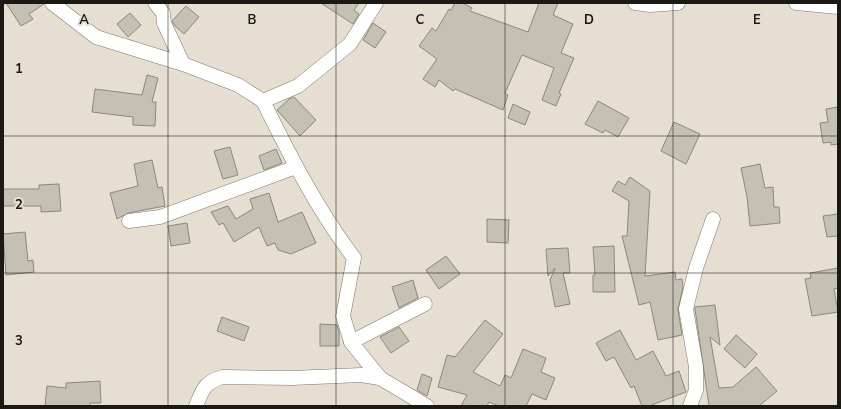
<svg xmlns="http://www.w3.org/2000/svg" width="841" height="409" viewBox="0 0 841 409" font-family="'Nunito Sans',sans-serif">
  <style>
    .building { fill: #c4c1b3; stroke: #8b887b }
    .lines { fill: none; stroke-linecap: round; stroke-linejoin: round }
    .minor-casing { stroke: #7f776c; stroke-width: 15 }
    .minor { stroke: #fff; stroke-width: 14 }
    .grid { fill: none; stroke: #1c1915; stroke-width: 1; stroke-opacity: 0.55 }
    .grid-label { font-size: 13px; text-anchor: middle; font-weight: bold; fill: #1c1915; stroke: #e7ded2; stroke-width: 4; stroke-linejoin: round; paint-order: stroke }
  </style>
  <rect width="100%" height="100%" fill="#e7ded2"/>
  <!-- building -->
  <g class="building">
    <path d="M6,3H44V4L29,14L33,19L21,26Z"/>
    <path d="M321,3H359L354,10L359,14L353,24Z"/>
    <path d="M455,3H463L472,8L470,11L528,32L539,3H558L553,15L573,24L561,53L574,58L559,93L561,94L556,106L542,100L554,68L522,55L505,93L508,95L503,110L455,89L453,91L439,80L435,87L423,79L437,59L419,46L432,28L436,31L449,9L451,10Z"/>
    <path d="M186,6L199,17L184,34L175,26L172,21Z"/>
    <path d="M130,13L141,25L128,37L117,24Z"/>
    <path d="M373,23L386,32L375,48L363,40Z"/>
    <path d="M147,75L158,78L152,102H156L155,126L133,125V117L92,112L95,89L142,95Z"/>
    <path d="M294,97L316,120L300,136L277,110L289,99Z"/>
    <path d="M598,101L629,118L618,137L605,130L603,133L585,124Z"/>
    <path d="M513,104L530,112L525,125L508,118Z"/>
    <path d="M838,107V144L831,145V142L823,143L820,123L828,122L826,109Z"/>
    <path d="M674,122L700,134L686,164L661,151Z"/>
    <path d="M230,147L238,175L223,179L214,151Z"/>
    <path d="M276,149L282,163L264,170L259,156Z"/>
    <path d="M152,160L158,188L162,187L165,206L128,213L117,219L110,193L138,186L134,164Z"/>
    <path d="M760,164L765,188L773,187L774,207H779L780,223L750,226L747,197L741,168Z"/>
    <path d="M630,177L650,191L645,276L675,272L676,280L682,279L683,287L678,310L682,335L658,340L650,302L639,305L622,236H627L629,201L612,191L618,181L625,185Z"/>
    <path d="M59,184L61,211L41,212V206H3V189H39V185Z"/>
    <path d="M269,193L278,222L302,212L316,243L291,254L278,250L275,243L267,246L259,227L234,242L223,223L219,225L211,212L228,206L236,219L253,209L250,199Z"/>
    <path d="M838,214V236L827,237L823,216Z"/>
    <path d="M487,219L509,220L508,243L487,242Z"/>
    <path d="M187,223L190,243L171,246L168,226Z"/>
    <path d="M25,232L28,261L33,260L34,272L6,275L3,234Z"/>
    <path d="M614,246L615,292H593V275H595L593,247Z"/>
    <path d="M568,248L570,273H563L570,304L555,307L550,280L555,268L548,276L546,249Z"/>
    <path d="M446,256L460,274L439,289L426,270Z"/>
    <path d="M838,268V288L834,289L838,312L812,316L805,279L811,278L810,273Z"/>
    <path d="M413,280L418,298L399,308L392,287Z"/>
    <path d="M715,305L720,345L710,337L719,388L733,387L756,367L777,391L759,406H709L695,309V307Z"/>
    <path d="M222,317L249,327L244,341L217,331Z"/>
    <path d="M485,320L503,334L473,372L500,386L505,375L511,378L523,349L546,358L541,372L555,378L546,400L532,394L526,406H499L489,402L487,406H461L467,395L438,387L447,355L455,357Z"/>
    <path d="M320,324L337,325L339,332V346H320Z"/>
    <path d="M399,327L409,341L391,353L380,337Z"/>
    <path d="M620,330L636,360L653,351L666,376L679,371L686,392L649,406H642L634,386L631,388L614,357L606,361L596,343Z"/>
    <path d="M736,335L757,354L745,368L724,349Z"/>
    <path d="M422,374L432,378L427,396L417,390Z"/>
    <path d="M100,381L101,403H90V406H45L47,386L66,388V383Z"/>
  </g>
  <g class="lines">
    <defs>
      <g id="minor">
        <path d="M52,3L96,37L183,64L238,85L263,101L298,86L350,44L376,3"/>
        <path d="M155,3L163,13L164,23L183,64"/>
        <path d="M635,3L650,5L678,3"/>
        <path d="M796,3L838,7"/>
        <path d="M263,101C290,156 317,209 354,258L343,316L351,342L380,378"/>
        <path d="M129,221L160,217L296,167"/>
        <path d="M351,342L425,304"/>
        <path d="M196,406C203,389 204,383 222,377L292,378L361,375L380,378L427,406"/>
        <path d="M690,406L696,390V367L686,309L696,268L713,219"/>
      </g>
    </defs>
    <!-- minor casing -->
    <use href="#minor" class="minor-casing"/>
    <!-- minor -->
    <use href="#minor" class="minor"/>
  </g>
  <!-- grid -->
  <path class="grid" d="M168,3V406M336,3V406M505,3V406M673,3V406M3,136H838M3,273H838"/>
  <g class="grid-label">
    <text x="84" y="24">A</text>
    <text x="252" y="24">B</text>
    <text x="420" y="24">C</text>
    <text x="589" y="24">D</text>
    <text x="757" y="24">E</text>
    <text x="19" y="73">1</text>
    <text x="19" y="209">2</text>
    <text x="19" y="345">3</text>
  </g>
  <!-- border -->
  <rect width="841" height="409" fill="none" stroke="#1c1915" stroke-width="8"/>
</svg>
